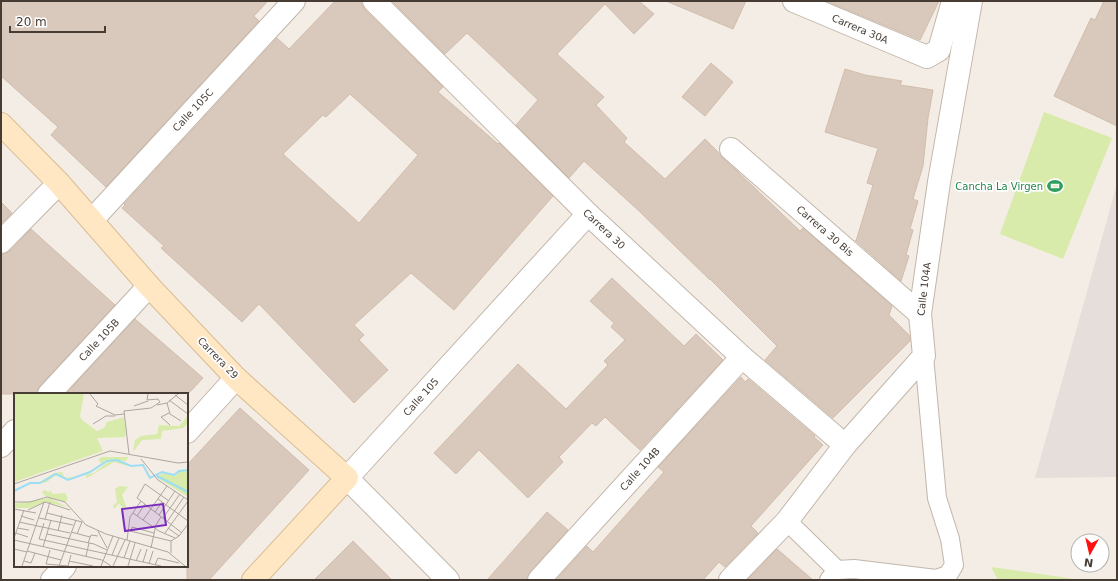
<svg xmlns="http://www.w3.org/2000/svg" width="1118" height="581" viewBox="0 0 1118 581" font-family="'DejaVu Sans',sans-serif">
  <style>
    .industrial { fill: #e5deda }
    .green { fill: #d8ebaa }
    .building { fill: #d9c9bc; stroke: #d1bdac; fill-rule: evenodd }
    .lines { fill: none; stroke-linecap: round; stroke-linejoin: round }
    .lane-casing { stroke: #c3b6aa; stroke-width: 20 }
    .street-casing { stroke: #c3b6aa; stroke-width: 24 }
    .secondary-casing { stroke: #dabc93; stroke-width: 24 }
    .lane { stroke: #fff; stroke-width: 18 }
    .street { stroke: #fff; stroke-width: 22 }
    .secondary { stroke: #ffe7c3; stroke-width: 22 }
    .labels { text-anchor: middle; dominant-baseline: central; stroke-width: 3.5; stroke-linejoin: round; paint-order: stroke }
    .street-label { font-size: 10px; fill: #463c34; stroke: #fff }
    .leisure-label { font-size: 10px; fill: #27864d; stroke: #fff; text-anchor: end }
    .inset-river { fill: none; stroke: #9cdef5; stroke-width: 2 }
    .inset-road { fill: none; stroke: #aea69e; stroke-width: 1 }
    .view { fill: #7b2cbf; fill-opacity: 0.15; stroke: #7b2cbf; stroke-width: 2 }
    .inset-edge { fill: none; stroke: #463c34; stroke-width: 2 }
  </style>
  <rect width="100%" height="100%" fill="#f4ede5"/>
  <!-- industrial -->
  <path class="industrial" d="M1117,184V477L1035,478Z"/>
  <!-- green -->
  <g class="green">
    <path d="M1044,112L1112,138L1063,259L1000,234Z"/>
    <path d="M991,567L1082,580H998Z"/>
  </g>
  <!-- building -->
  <g class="building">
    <path d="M1,1H268L254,16L259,21L106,187L51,135L58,127L1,76Z"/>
    <path d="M335,1H362V5L365,10L443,87L438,92L498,144L499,143L553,196L454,310L411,273L354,325L364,335L359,340L388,370L354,403L259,304L242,322L161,248L164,246L122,208L125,205L124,204L277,38L289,49ZM350,94L418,155L359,223L283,154L323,115L326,117Z"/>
    <path d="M392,1H639L654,14L634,34L605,4L557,54L604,97L596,105L627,138L624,142L665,179L705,139L719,153L723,158L739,173L800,231L803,228L892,306L889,315L909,335L910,341L833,418L765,360L777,346L710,279V280L638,210L584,161L569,178L516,125L538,100L467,33L445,54Z"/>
    <path d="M666,1H746L733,29Z"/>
    <path d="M826,1H939L920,40Z"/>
    <path d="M1104,1H1117V126L1054,96L1091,18L1095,20Z"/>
    <path d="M711,63L733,82L705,116L682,97Z"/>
    <path d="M845,69L865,75L902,81L900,85L933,90L928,118L923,166L913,199L918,201L910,229L913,230L906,255L909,256L901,281L855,240L856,241L873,185L867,183L878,148L870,146L825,132Z"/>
    <path d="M1,202L12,213L1,224Z"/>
    <path d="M31,229L115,305L40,386L37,391V394H1V254H5L10,251Z"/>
    <path d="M612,278L684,346L696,334L723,360L640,450L605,417L596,426L592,423L559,457L563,462L528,498L479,450L456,474L434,453L518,364L566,409L608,365L604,361L625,340L611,327L614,323L590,301Z"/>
    <path d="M135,319L203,378L188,394H66Z"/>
    <path d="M741,377L745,382L748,379L815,436L814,437L823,445L751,526L758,533L725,567L719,562L703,580H556L587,546L593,552L664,472L658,467Z"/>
    <path d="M240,408L309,470L209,580H187V465Z"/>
    <path d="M547,512L568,530L530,572L527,577V580H487Z"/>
    <path d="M353,541L392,580H314Z"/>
    <path d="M777,549L813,580H747Z"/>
  </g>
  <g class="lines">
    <defs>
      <g id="lane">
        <path d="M787,521L837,570"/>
        <path d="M829,580L837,570L854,569L936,579L948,575L954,565L950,539L937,498L924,356"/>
      </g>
      <g id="street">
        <path d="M374,1L588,214L742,357L845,445"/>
        <path d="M794,1L927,57L939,50L953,1"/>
        <path d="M731,149L920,314"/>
        <path d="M92,220L294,1"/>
        <path d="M1,242L59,183"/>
        <path d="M49,394L149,286"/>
        <path d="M187,432L236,378"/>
        <path d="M1,446L15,431"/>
        <path d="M52,580L65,566"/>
        <path d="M448,580L347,478L588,214"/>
        <path d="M539,580L742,357"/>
        <path d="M730,580L787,521L845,445L924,356L920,314L939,182L971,1"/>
      </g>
      <path id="secondary" d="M1,124L59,183L149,286L236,378L347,478L253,580"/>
    </defs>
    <!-- lane casing -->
    <use href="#lane" class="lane-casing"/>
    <!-- street casing -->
    <use href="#street" class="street-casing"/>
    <!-- secondary casing -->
    <use href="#secondary" class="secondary-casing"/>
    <!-- lane -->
    <use href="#lane" class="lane"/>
    <!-- street -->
    <use href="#street" class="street"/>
    <!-- secondary -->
    <use href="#secondary" class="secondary"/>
  </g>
  <!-- icons -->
  <defs>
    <symbol id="stadium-bare" viewBox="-9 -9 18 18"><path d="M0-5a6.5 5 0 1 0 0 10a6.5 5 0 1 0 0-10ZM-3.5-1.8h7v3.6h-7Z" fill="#2e9e5b" stroke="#fff" stroke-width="2.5" paint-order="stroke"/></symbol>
  </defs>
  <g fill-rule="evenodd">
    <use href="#stadium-bare" x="1044" y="175" width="22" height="22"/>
  </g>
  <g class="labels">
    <!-- street labels -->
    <g class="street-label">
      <text transform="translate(860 29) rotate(23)">Carrera 30A</text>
      <text transform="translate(193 110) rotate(-47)">Calle 105C</text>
      <text transform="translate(604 229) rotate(43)">Carrera 30</text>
      <text transform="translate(825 231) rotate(41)">Carrera 30 Bis</text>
      <text transform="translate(924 289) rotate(-83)">Calle 104A</text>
      <text transform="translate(99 340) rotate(-47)">Calle 105B</text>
      <text transform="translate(218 358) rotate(46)">Carrera 29</text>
      <text transform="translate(421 397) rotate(-48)">Calle 105</text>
      <text transform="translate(640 469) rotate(-48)">Calle 104B</text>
    </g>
    <!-- leisure labels -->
    <g class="leisure-label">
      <text x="1043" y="186">Cancha La Virgen</text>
    </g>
  </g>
  <!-- overview -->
  <g transform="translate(14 393)">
    <rect width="174" height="174" fill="#f4ede5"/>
    <path d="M0,1H70L66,23L68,27L83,38L90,35L93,29L110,24L112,40L111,44L83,45L89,58L0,89ZM174,23V30L169,35L148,38L147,46L128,47L119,59L121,47L127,43L143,41L145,32L165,33ZM87,64H114L112,68L92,67L88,71L84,67ZM103,67L114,72V73L100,69L73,85L71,82L80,80L94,69ZM166,78H174V104L142,84L150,80L161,83ZM48,79L51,85L61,83L52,87L44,80L33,89L23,91L40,80ZM106,93L114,94L108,102L113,116H109L105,110L100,116L99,113L103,109L101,96ZM30,97L35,99L37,97L38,101L51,100L54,105L52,109L31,103L28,99ZM35,105L54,114L30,109L16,115H0V111Z" fill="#d8ebaa"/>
    <path class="inset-river" d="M143,83L174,99M0,98L16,90H26L42,81L54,87L76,79L93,68L103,67L117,73L129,72L136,85L148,79L160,82L165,78L174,77"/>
    <path class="inset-road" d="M76,1L84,11L82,13L101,22L110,21M161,2L174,12M155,7L174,21M153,10L156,21L167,28M143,12L153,10L164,1M120,13L134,8M155,20L147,24L156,32M79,31L92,23H101M115,61L110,18L137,15L146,9L144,6L133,7L134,1M127,66L144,87L174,107M0,91L96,58L164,70L174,69M144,106L174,128M155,108L131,91L123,105L168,140M0,109H16L33,104L51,109L72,132L92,141L154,159L171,173M0,116L22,120M14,117L31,109L56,117M141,119L148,109M33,120L68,129L63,141M119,120L145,138L161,145M145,122L161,98M7,123L20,127M123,123L131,111M25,125L59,132M149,125L166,101M31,126L36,109M129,127L153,93M5,129L56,140M153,129L170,104M30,130L25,146L147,173M3,135L15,137M140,135L147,124M154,135L165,143M117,137L118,134L140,140M44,138L48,122M84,138L93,155M116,138L157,148M57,139L76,144M2,140L14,144M151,140L174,108M33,141L80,151L93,157M0,145L10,117M0,147L88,167L97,173M113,147L116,124L127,108M74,150L77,142L84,143M29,154L37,127M137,155L141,136M0,156L13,159M36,157L32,171L54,173L57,162M13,158L47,167M157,160V148L165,143L174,131M98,162L105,145M72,163L75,150M110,165L116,148M10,168L17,170L21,160M55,168L79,173M122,168L127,156M129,169L133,156M135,171L139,158M141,172L144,165L165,170M8,173L30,109M45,173L62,127M87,173L99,143M99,173L111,147M114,173L121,150"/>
    <path class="view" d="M149,111L152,132L111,138L108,116Z"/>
    <rect width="174" height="174" class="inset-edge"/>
  </g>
  <!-- border -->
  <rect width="1118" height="581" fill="none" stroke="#463c34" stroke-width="4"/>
  <!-- north arrow -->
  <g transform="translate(1090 553) rotate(188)"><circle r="19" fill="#ffffff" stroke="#b5b1ae"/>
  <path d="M0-3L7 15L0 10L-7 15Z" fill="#ff1011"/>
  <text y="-6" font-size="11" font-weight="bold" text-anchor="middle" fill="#463c34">N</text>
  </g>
  <!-- scale -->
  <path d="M10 26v6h95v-6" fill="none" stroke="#463c34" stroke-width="2"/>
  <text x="16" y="26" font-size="12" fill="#463c34" stroke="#ffffff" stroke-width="3" paint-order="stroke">20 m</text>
</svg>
